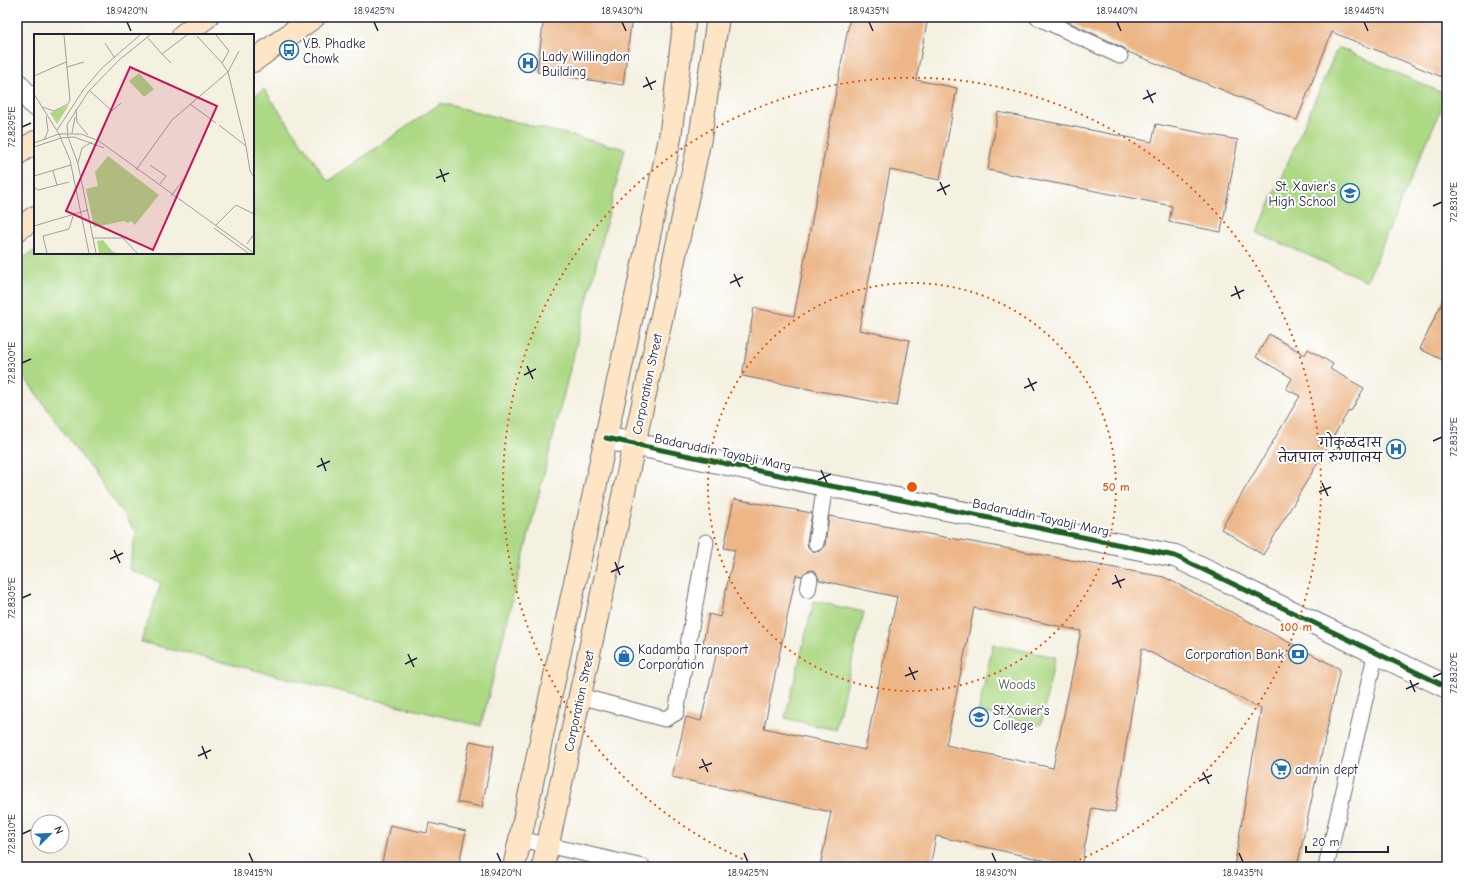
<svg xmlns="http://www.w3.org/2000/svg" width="1464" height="884" viewBox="0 0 1464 884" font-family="'Comic Neue','Playpen Sans Deva',sans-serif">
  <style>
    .green { fill: #add985; stroke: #687e60 }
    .building { fill: #ecb687; fill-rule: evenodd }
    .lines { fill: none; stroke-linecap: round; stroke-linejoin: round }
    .service-casing { stroke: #6c6a75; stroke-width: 17 }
    .minor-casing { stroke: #6c6a75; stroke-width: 24 }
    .tertiary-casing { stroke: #6c6a75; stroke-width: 24 }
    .secondary-casing { stroke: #6c6a75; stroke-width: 24 }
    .service { stroke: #fff; stroke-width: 15 }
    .minor { stroke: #fff; stroke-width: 22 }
    .tertiary { stroke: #fff; stroke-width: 22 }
    .secondary { stroke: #fde5c5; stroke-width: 22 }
    .cycleway-casing { stroke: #fff; stroke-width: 8 }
    .cycleway { stroke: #1b5e20; stroke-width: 5 }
    .ticks { fill: none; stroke: #22223b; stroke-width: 1.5 }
    .ring { fill: none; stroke: #e8590c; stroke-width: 2; stroke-dasharray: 2 4 }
    .labels { text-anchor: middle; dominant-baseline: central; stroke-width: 4; stroke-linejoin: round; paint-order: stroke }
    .poi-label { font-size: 13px; fill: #22223b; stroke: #fff; text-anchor: start }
    .street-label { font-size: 13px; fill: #22223b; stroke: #fff }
    .park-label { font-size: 13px; fill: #4c5951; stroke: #fff }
    .inset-road { fill: none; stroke: #a09e9f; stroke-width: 1 }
    .view { fill: #c2185b; fill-opacity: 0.15; stroke: #c2185b; stroke-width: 2 }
    .inset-edge { fill: none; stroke: #22223b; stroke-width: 2 }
    .centre { fill: #e8590c; stroke: #fff; stroke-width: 2 }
    .ring-label { font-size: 12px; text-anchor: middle; font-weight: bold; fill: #e8590c; stroke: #fff; stroke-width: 4; stroke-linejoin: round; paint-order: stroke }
    .neatline { fill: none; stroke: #22223b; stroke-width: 1.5 }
    .ticks-label { font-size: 10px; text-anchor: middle; fill: #22223b }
  </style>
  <rect width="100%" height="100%" fill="#fff"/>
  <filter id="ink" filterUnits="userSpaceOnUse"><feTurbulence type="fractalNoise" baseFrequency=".025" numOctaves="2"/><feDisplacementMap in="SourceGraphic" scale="8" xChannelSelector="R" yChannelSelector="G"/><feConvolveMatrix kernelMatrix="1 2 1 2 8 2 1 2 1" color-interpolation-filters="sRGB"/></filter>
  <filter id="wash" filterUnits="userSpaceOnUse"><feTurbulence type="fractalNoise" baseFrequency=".012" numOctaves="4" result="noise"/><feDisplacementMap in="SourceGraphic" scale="16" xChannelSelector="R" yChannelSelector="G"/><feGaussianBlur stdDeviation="0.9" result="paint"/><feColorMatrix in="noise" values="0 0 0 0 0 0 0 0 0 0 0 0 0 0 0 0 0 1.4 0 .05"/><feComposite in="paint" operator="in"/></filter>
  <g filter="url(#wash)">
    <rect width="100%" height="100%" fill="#f4f1e1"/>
    <!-- green -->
    <g class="green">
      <path d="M1338,47L1447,95L1367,281L1257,233Z"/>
      <path d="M264,89L328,181L441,103L625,149L481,726L141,642L161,583L129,569L136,532L17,367V263L35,250V253H253V97Z"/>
      <path d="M814,601L864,612L835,730L785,718Z"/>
      <path d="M993,644L1055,657L1041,725L978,712Z"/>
    </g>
    <g id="blocks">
      <!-- building -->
      <g class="building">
        <path d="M544,17H632L623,85L537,72Z"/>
        <path d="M850,17H928L916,80L957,88L940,180L890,170L859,330L910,340L897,406L742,376L754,308L794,316Z"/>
        <path d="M1058,17H1447V79L1332,32L1297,120L1128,52L1124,48Z"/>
        <path d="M998,112L1152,142L1156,124L1238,140L1221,232L1169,222L1172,206L988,170Z"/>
        <path d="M1447,292V362L1420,349Z"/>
        <path d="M1269,334L1305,355L1308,349L1333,364L1330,369L1364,388L1351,411L1349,410L1263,555L1221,529L1300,396L1286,389L1292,378L1256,357Z"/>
        <path d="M734,499L812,513L807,542L808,547L814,552L820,551L825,545L829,516L1164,577L1340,669L1297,867H1234L1261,709L1142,648L1115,812L1092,808L1081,867H1074L936,836L930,867H820L831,812L672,777L686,717L701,721L717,651L702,647L709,614L720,617L735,550L724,548ZM812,570L816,572L819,580L897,597L865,750L764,728L796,575L802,576L807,571ZM974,608L1081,631L1053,768L946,745Z"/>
        <path d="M470,741L494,746L482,807L457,802Z"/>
        <path d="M429,823L466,831L458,867H381L390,825L427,833Z"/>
      </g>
    </g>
  </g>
  <g filter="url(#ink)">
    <use href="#blocks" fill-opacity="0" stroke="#6c6a75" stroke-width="1"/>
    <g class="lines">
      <defs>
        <g id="service">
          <path d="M1037,17L1120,56"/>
          <path d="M816,543L825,485"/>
          <path d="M808,590L810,579"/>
          <path d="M580,696L665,719L676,713L706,542"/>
          <path d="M520,839L643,867"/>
          <path d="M1326,867L1376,652"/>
        </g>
        <path id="minor" d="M17,84L35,105"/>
        <path id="tertiary" d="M606,438L825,485L848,489L1175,556L1447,687"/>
        <g id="secondary">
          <path d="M183,35L207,17"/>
          <path d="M253,61L314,17"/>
          <path d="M17,154L35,142"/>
          <path d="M17,230L35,217"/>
          <path d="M514,867L670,138L685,17"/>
          <path d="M543,867L700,139L718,17"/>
        </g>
      </defs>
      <!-- service casing -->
      <use href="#service" class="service-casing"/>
      <!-- minor casing -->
      <use href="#minor" class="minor-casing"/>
      <!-- tertiary casing -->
      <use href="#tertiary" class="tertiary-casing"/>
      <!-- secondary casing -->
      <use href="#secondary" class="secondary-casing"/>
      <!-- service -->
      <use href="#service" class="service"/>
      <!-- minor -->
      <use href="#minor" class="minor"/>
      <!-- tertiary -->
      <use href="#tertiary" class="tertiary"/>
      <!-- secondary -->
      <use href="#secondary" class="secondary"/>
      <defs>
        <path id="cycleway" d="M606,438L825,485L848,489L1175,556L1447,687"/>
      </defs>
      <!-- cycleway casing -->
      <use href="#cycleway" class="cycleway-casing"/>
      <!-- cycleway -->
      <use href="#cycleway" class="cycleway"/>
    </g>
  </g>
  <!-- ticks -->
  <path class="ticks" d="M127,22L131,31M374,22L378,31M622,22L626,31M869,22L873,31M1117,22L1121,31M1364,22L1368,31M646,77L652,90M643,87L656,81M1147,90L1153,103M1143,99L1156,93M22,127L31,123M440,169L445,182M436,178L449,173M940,182L946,195M937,191L950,185M1433,206L1442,202M734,274L740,287M730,283L743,277M1235,286L1240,299M1231,296L1244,290M22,363L31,359M527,366L533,379M524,375L536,369M1028,378L1034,391M1024,388L1037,382M1433,441L1442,437M321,458L326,471M317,467L330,461M821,470L827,483M818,480L831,474M1322,483L1328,496M1319,492L1331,487M114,550L120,563M110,559L123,553M615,562L620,575M611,572L624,566M1115,575L1121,588M1112,584L1125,579M22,598L31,594M408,654L414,667M405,664L417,658M909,667L915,680M905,676L918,671M1433,677L1442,673M1410,680L1415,692M1406,689L1419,683M202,746L207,759M198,756L211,750M702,759L708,772M699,768L712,763M1203,772L1209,784M1199,781L1212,775M22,834L31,830M249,853L253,862M497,853L501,862M744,853L748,862M992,853L996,862M1239,853L1243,862"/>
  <!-- distance rings -->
  <g class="ring">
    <circle cx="912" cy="487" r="204"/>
    <path d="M759 866A409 409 0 1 1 1065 866"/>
  </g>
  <!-- icons -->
  <defs>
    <symbol id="bus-ring" viewBox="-11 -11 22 22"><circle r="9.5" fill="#fff" stroke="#1f6fb2" stroke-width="1.5"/><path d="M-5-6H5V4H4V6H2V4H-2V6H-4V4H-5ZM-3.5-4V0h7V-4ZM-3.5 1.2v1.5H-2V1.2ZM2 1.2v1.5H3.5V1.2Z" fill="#1f6fb2"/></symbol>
    <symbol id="hospital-ring" viewBox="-11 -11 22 22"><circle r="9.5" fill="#fff" stroke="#1f6fb2" stroke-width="1.5"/><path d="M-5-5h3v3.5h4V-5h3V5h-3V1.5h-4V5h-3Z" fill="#1f6fb2"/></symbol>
    <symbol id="school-ring" viewBox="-11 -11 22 22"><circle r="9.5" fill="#fff" stroke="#1f6fb2" stroke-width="1.5"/><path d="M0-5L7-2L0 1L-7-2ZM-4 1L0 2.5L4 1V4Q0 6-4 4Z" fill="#1f6fb2"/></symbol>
    <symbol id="bank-ring" viewBox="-11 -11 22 22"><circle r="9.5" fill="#fff" stroke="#1f6fb2" stroke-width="1.5"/><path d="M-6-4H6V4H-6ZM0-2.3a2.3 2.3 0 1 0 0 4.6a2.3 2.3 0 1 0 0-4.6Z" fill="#1f6fb2"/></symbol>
    <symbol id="shop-ring" viewBox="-11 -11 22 22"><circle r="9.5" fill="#fff" stroke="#1f6fb2" stroke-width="1.5"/><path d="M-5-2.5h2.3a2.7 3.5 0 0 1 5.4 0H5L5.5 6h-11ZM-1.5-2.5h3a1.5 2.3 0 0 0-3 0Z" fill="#1f6fb2"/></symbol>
    <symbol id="university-ring" viewBox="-11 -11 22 22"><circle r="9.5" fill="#fff" stroke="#1f6fb2" stroke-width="1.5"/><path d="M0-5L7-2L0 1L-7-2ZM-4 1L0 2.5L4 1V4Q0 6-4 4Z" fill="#1f6fb2"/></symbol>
    <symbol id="supermarket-ring" viewBox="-11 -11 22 22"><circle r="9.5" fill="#fff" stroke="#1f6fb2" stroke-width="1.5"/><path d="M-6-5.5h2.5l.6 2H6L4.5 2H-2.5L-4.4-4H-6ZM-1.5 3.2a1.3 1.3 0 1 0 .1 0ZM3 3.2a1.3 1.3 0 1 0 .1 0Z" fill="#1f6fb2"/></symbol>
  </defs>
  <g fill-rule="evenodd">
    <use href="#bus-ring" x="278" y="39" width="22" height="22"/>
    <use href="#hospital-ring" x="517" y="52" width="22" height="22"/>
    <use href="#school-ring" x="1339" y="182" width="22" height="22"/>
    <use href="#hospital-ring" x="1385" y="438" width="22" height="22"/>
    <use href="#bank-ring" x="1287" y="643" width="22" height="22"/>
    <use href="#shop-ring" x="613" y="645" width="22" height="22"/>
    <use href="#university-ring" x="968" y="706" width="22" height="22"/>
    <use href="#supermarket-ring" x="1270" y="758" width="22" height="22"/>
  </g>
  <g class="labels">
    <!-- poi labels -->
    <g class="poi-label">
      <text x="303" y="43">V.B. Phadke<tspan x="303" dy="15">Chowk</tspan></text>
      <text x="542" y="56">Lady Willingdon<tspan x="542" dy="15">Building</tspan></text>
      <text x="1336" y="186" text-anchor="end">St. Xavier's<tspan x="1336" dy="15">High School</tspan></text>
      <text x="1382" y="442" text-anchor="end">गोकुळदास<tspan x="1382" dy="15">तेजपाल रुग्णालय</tspan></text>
      <text x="638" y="649">Kadamba Transport<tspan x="638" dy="15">Corporation</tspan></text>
      <text x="1284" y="654" text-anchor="end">Corporation Bank</text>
      <text x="993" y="710">St.Xavier's<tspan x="993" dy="15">College</tspan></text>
      <text x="1295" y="769">admin dept</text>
    </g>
    <!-- street labels -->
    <g class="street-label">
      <text transform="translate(647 384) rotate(-78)">Corporation Street</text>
      <text transform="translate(723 452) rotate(12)">Badaruddin Tayabji Marg</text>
      <text transform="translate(1041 517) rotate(12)">Badaruddin Tayabji Marg</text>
      <text transform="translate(579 701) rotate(-78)">Corporation Street</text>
    </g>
    <!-- park labels -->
    <g class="park-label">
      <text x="1017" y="684">Woods</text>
    </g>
  </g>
  <!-- overview -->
  <g transform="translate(34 34)">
    <rect width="220" height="220" fill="#f4f1e1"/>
    <path d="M105,39L120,55L110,63L95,47ZM35,71L23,90L16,79ZM74,122L125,161L101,191L97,187L94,189L90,187L60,193L52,155L64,152L61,138ZM69,206L78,217L82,219H65L63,207Z" fill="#add985"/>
    <path class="inset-road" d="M163,2L188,29L195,17L182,1M113,3L128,20L153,1M71,9L80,23M128,20L137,29M188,29L194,38L212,112L216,137L220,143M33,33L50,28M0,42L32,28M55,56L78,77L87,69M0,60L25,100L36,126L55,219M156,70L182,89M8,73L20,77L34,70L36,66L30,1M42,75L43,88L54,101M185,91L212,112M23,96L50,55L68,34L106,1M38,99L41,83M25,100H47L65,107L220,219M27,104L40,103L70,114M10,106L14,97L12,82M0,109L25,100M0,113L27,104M44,129L48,114L58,108M116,131L132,142L126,150M102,136L138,86L194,38L205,17M19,137L23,151M0,142L37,131M0,153L4,156L35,148M137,162L153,141M0,192L54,176M181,192L202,171L220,180M180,194L214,219M59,204H89L103,219M213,210L220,200M13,219L9,202L35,195L40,179M62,219L44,130L34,103L33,91L54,58L85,26L116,1"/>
    <path class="view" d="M96,33L183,72L119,216L32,177Z"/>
    <rect width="220" height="220" class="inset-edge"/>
  </g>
  <circle cx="912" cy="487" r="6" class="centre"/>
  <g class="ring-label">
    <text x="1116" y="491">50 m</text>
    <text x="1296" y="631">100 m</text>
  </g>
  <!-- margin -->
  <rect width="1464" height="884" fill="none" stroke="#fff" stroke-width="44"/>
  <!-- north arrow -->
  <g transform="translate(50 834) rotate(66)"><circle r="19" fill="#ffffff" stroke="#a7a7b1"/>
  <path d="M0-3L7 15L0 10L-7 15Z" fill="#1f6fb2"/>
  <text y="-6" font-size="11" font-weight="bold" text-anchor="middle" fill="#22223b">N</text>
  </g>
  <!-- scale -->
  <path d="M1306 846v6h82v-6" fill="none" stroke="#22223b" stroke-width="2"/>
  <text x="1312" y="846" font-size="12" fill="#22223b" stroke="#ffffff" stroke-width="3" paint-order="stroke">20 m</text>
  <rect x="22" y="22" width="1420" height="840" class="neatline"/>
  <g class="ticks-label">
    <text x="127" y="14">18.9420°N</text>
    <text x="374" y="14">18.9425°N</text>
    <text x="622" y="14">18.9430°N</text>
    <text x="869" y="14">18.9435°N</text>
    <text x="1117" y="14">18.9440°N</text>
    <text x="1364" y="14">18.9445°N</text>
    <text transform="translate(11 127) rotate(-90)" y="4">72.8295°E</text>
    <text transform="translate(1453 202) rotate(-90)" y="4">72.8310°E</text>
    <text transform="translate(11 363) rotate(-90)" y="4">72.8300°E</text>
    <text transform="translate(1453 437) rotate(-90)" y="4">72.8315°E</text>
    <text transform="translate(11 598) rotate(-90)" y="4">72.8305°E</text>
    <text transform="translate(1453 673) rotate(-90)" y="4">72.8320°E</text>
    <text transform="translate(11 834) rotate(-90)" y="4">72.8310°E</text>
    <text x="253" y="876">18.9415°N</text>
    <text x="501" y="876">18.9420°N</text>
    <text x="748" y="876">18.9425°N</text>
    <text x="996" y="876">18.9430°N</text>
    <text x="1243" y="876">18.9435°N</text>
  </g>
</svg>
